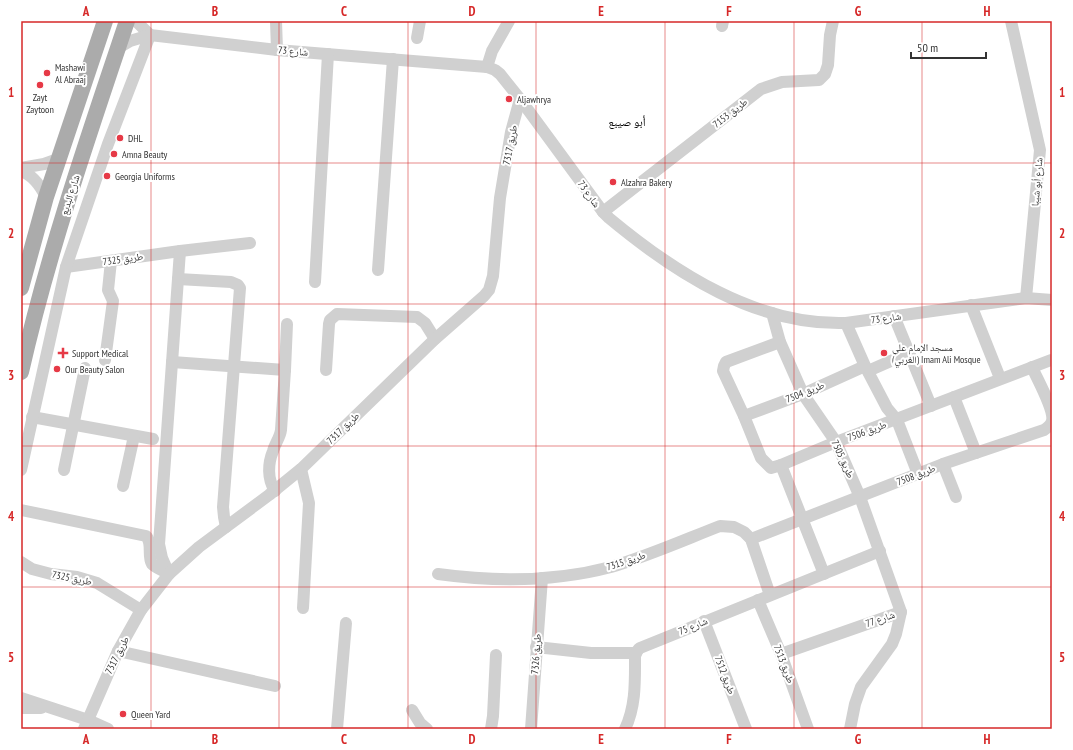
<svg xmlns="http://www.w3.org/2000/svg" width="1073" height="750" viewBox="0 0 1073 750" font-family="'PT Sans Narrow','Noto Naskh Arabic',sans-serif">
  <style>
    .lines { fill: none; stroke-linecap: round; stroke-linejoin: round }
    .minor { stroke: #d0d0d0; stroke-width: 12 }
    .major { stroke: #ababab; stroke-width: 16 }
    .grid { fill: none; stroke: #d62828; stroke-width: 1; stroke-opacity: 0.55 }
    .poi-dot { fill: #e63946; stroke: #fff; stroke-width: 1.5 }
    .labels { text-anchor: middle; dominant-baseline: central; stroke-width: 4; stroke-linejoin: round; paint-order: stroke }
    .street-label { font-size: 10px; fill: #333; stroke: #fff }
    .poi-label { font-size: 10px; fill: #333; stroke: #fff; text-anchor: start }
    .quarter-label { font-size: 12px; fill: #000; stroke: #fff }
    .neatline { fill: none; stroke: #d62828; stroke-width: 1.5 }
    .grid-label { font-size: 13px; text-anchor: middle; font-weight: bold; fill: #d62828 }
  </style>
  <rect width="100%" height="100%" fill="#fff"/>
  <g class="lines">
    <!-- minor -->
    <g class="minor">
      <path d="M136,21L150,35"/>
      <path d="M276,21L277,50"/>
      <path d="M1011,21L1040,150L1026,298"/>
      <path d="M722,26L723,21"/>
      <path d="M417,38L420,21"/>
      <path d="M118,48L130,41L150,35L277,50L487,67L495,70L500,74L520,99L603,212L609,218C675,273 757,326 846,323L1026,298L1052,300"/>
      <path d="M487,67L492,51L509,21"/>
      <path d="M21,168L44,164L58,159"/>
      <path d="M21,171C33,175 40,185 46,197"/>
      <path d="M603,212L761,89L782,82L819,80L825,74L828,65L830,35L833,21"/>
      <path d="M66,267L180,251L250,243"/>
      <path d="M378,270L393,59"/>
      <path d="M178,279L231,282L238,285L240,288L223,507L224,517L226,527"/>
      <path d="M315,282L328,54"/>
      <path d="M971,305L1000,378"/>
      <path d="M772,313L780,342L803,394L836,442L860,497L901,612L896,634L892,644L861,687L855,704L850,729"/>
      <path d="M894,316L931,406"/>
      <path d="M846,323L865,366L887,408L897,420L918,474"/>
      <path d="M780,342L726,362L724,366L723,371L744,416L761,458L771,468L781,465L824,574"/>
      <path d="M105,360L113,301L108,290L111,261"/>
      <path d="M172,362L285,370"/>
      <path d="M326,370L329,324L330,320L337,314L417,317L425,323L435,339"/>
      <path d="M868,371L909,353"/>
      <path d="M954,397L976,453"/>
      <path d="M744,416L803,394L865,366"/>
      <path d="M32,417L153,439"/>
      <path d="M943,464L956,497"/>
      <path d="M781,465L836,442L1051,360"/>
      <path d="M301,469L309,503L303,608"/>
      <path d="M21,470L66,267L108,144L150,35"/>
      <path d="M64,470L85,368"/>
      <path d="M123,486L134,436"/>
      <path d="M275,491C267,479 268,463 273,451C275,443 280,438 281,430L285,370L287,324"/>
      <path d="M21,510L146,536C153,543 147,556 152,564C156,568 164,571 169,574"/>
      <path d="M751,539L943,464L1044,430C1047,428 1051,425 1052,421C1055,410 1036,377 1032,367"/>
      <path d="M21,562L32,569L51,574L77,577L97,583L141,610"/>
      <path d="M169,574L162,558L159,544L180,251"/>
      <path d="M438,574C496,582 554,582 611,567C648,556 684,540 720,526L734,527L744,532L751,539L770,595"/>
      <path d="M758,600L781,654L808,729"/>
      <path d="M704,621L746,729"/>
      <path d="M536,647L591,653H636"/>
      <path d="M118,651L275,686"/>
      <path d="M781,654L901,612"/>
      <path d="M21,698L88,720L108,729"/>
      <path d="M21,708H41"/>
      <path d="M412,710L420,723L427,729"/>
      <path d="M84,729L118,651L141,610L169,574L199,547L269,495L301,469L435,339L484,296L489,290L493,276L500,198L511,132L520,99"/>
      <path d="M337,729L346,623"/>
      <path d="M491,729L493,716L496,655"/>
      <path d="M531,729L542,578"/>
      <path d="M625,729C636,706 635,681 635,656C636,653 637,650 640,648L880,551"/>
    </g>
    <!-- major -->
    <g class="major">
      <path d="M21,288L46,197L105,21"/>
      <path d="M21,372C48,253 88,137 127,21"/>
    </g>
  </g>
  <!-- grid -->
  <path class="grid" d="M151,21V729M279,21V729M408,21V729M536,21V729M665,21V729M794,21V729M922,21V729M21,163H1052M21,304H1052M21,446H1052M21,587H1052"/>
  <!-- markers -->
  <g class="poi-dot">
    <circle cx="47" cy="73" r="4"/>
    <circle cx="40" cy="85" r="4"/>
    <circle cx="509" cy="99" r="4"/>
    <circle cx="120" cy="138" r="4"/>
    <circle cx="114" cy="154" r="4"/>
    <circle cx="107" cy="176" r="4"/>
    <circle cx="613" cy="182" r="4"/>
    <path d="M61 347h4v4h4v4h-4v4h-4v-4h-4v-4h4z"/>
    <circle cx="884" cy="353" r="4"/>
    <circle cx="57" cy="369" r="4"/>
    <circle cx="123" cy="714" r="4"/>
  </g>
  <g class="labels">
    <!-- street labels -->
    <g class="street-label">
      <text transform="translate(293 51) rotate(5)">شارع 73</text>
      <text transform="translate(730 113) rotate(-38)">طريق 7153</text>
      <text transform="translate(510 145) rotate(-79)">طريق 7317</text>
      <text transform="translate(1037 182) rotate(-85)">شارع أبو شيبا</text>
      <text transform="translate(589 194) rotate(54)">شارع 73</text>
      <text transform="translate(70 195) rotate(-72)">شارع البديع</text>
      <text transform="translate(123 259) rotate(-8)">طريق 7325</text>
      <text transform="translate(886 318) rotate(-8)">شارع 73</text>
      <text transform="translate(805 392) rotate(-22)">طريق 7504</text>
      <text transform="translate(343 428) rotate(-44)">طريق 7317</text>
      <text transform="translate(867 431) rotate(-20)">طريق 7506</text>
      <text transform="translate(843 459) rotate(65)">طريق 7505</text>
      <text transform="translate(916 475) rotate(-21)">طريق 7508</text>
      <text transform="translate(626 561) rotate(-18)">طريق 7315</text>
      <text transform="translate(72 578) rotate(11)">طريق 7325</text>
      <text transform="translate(880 619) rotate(-19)">شارع 77</text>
      <text transform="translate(693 626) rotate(-22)">شارع 75</text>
      <text transform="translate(536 654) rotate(-86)">طريق 7326</text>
      <text transform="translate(117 655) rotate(-63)">طريق 7317</text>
      <text transform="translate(784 664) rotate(69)">طريق 7513</text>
      <text transform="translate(725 675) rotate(69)">طريق 7512</text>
    </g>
    <!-- poi labels -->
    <g class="poi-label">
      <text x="55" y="67">Mashawi<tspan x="55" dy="12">Al Abraaj</tspan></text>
      <text x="40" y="97" text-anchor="middle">Zayt<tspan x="40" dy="12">Zaytoon</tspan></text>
      <text x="517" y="99">Aljawhrya</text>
      <text x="128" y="138">DHL</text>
      <text x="122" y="154">Amna Beauty</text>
      <text x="115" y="176">Georgia Uniforms</text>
      <text x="621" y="182">Alzahra Bakery</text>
      <text x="892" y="347">مسجد الإمام علي<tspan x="892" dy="12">(الغربي) Imam Ali Mosque</tspan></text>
      <text x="72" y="353">Support Medical</text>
      <text x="65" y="369">Our Beauty Salon</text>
      <text x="131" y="714">Queen Yard</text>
    </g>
    <!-- quarter labels -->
    <g class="quarter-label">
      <text x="627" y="121">أبو صيبع</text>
    </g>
  </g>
  <!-- border -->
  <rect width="1073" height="750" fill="none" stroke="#ffffff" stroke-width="44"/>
  <!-- scale -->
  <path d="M911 52v6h75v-6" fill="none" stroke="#333333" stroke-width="2"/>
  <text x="917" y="52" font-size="12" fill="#333333" stroke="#ffffff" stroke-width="3" paint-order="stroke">50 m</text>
  <rect x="22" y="22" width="1029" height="706" class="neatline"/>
  <g class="grid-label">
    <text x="86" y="16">A</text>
    <text x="215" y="16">B</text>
    <text x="344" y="16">C</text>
    <text x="472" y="16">D</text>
    <text x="601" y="16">E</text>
    <text x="729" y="16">F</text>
    <text x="858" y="16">G</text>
    <text x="987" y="16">H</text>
    <text x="11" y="97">1</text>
    <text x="1062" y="97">1</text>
    <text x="11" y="238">2</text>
    <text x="1062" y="238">2</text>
    <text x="11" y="380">3</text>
    <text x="1062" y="380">3</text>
    <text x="11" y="521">4</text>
    <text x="1062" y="521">4</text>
    <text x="11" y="662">5</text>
    <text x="1062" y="662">5</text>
    <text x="86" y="744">A</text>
    <text x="215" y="744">B</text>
    <text x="344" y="744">C</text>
    <text x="472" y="744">D</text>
    <text x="601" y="744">E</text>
    <text x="729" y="744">F</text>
    <text x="858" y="744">G</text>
    <text x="987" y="744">H</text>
  </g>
</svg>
